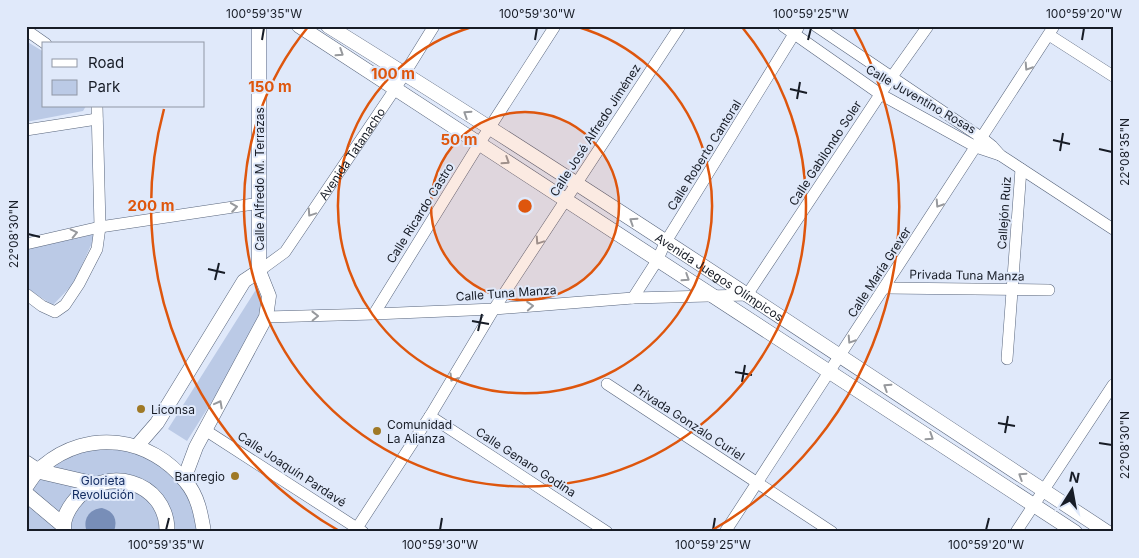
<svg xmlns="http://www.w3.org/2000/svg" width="1139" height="558" viewBox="0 0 1139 558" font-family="Inter,sans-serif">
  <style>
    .green { fill: #bbcae6 }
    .water { fill: #788eb8 }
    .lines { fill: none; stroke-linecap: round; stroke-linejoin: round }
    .minor-casing { stroke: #58657c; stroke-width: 12 }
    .tertiary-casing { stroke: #58657c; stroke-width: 15 }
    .secondary-casing { stroke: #58657c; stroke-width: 16 }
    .minor { stroke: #fff; stroke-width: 11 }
    .tertiary { stroke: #fff; stroke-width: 14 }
    .secondary { stroke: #fff; stroke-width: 15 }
    .oneway { stroke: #97999d }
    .ticks { fill: none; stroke: #171c26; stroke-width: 2 }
    .ring { fill: none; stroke: #de560d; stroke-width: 2.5 }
    .poi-dot { fill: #9f7926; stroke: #e0e9fa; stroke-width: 2 }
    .labels { text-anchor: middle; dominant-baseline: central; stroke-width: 4; stroke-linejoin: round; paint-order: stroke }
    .street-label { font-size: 12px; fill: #171c26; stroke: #e0e9fa }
    .poi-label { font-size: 12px; fill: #171c26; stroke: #e0e9fa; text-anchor: start }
    .park-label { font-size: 12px; fill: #132c61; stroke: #e0e9fa }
    .centre { fill: #de560d; stroke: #e0e9fa; stroke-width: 2.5 }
    .ring-label { font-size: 15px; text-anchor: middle; font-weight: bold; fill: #de560d; stroke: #e0e9fa; stroke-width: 4; stroke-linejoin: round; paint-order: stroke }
    .neatline { fill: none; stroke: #171c26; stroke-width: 2 }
    .ticks-label { font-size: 12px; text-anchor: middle; fill: #171c26 }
  </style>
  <rect width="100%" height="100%" fill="#e0e9fa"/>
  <!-- green -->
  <g class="green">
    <path d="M26,41L44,52V106H86L83,111L26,122Z"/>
    <path d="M96,234L74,283L53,305L26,288V249Z"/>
    <path d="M257,288C265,299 262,310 261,323L187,441L168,429Z"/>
    <path d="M137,446L187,482L204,532H26V488L71,448Z"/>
  </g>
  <!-- water -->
  <path class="water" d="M102,508C114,511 118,520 114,531L87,532C82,520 89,509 102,508Z"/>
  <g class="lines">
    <defs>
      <g id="minor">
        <path d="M783,26L880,94L976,147L1000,155"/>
        <path d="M816,26L982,138L992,146L1000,155L1113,229"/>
        <path d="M26,30L46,44"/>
        <path d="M1049,35L1113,76"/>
        <path d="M26,130L97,119"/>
        <path d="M26,244L100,227L260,203"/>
        <path id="s1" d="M259,271L285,252L395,89L434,26"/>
        <path d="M885,288L1049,290"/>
        <path d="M26,294L42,306L55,312L65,305L79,284L97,249L100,227L97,106"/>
        <path d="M633,298L658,259L665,243L799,26"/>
        <path d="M374,314L479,144L555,26"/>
        <path d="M266,317L374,314L494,309L633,298L747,295L891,78L928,26"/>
        <path d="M1007,359L1021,169"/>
        <path d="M607,384L832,532"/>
        <path d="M430,416L607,532"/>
        <path d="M205,430L363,532"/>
        <path d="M357,528L430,416L494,309L680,26"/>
        <path d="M725,532L1054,26"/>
        <path d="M1016,532L1113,385"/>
      </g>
      <g id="tertiary">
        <path d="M299,26L1075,532"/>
        <path id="s2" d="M328,26C591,189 848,362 1107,532"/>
        <path d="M137,446L157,423L244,281L259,271"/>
        <path d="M184,479L196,447L266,317L269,296L259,271V26"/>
        <path d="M26,487C31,480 36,471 43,466C88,428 151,437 186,482C198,496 201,514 204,532"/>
      </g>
      <g id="secondary">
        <path d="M26,463L38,471L94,484"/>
        <path d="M26,494L63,525"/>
        <path d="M64,532C62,522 67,511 73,503C102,463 168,480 167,532"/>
      </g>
    </defs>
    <!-- minor casing -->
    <use href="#minor" class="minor-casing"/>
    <!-- tertiary casing -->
    <use href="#tertiary" class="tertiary-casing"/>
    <!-- secondary casing -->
    <use href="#secondary" class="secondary-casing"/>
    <!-- minor -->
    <use href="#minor" class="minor"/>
    <!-- tertiary -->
    <use href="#tertiary" class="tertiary"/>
    <!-- secondary -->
    <use href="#secondary" class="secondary"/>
  </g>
  <!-- one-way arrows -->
  <defs><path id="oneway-chevron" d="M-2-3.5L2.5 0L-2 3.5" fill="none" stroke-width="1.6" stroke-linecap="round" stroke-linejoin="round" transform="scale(1.25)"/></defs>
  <g class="oneway">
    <use href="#oneway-chevron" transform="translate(340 53) rotate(33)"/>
    <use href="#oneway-chevron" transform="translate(1028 67) rotate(123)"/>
    <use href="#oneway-chevron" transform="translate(467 114) rotate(-147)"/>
    <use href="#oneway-chevron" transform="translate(506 161) rotate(33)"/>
    <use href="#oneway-chevron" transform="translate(939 204) rotate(123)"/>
    <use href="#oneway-chevron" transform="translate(234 207) rotate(-9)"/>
    <use href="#oneway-chevron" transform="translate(311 213) rotate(124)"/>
    <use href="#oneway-chevron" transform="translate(633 221) rotate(-147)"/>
    <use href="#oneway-chevron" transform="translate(74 233) rotate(-13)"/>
    <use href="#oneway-chevron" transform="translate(539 241) rotate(124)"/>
    <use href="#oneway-chevron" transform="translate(686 278) rotate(33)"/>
    <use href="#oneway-chevron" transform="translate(530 306) rotate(-4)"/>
    <use href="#oneway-chevron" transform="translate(315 316) rotate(-1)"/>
    <use href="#oneway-chevron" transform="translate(851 340) rotate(123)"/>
    <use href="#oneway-chevron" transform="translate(453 378) rotate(121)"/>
    <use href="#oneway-chevron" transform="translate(887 387) rotate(-147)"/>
    <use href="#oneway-chevron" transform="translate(219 404) rotate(-62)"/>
    <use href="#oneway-chevron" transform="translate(930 437) rotate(33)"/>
    <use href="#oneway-chevron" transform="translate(1022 476) rotate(-147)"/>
  </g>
  <!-- ticks -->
  <path class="ticks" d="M262,40L264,28M535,40L537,28M808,40L811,28M1082,40L1084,28M790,89L807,93M797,99L800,82M1053,140L1070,144M1099,149L1112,152M1060,151L1063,133M28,234L40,237M208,269L225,273M215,280L219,263M472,321L489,324M478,331L482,314M735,372L752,375M742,382L745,365M998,423L1015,426M1005,433L1008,416M1099,443L1112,445M166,530L169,518M440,530L442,518M713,530L715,518M986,530L989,518"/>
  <!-- distance rings -->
  <circle cx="525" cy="206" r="94" fill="#de560d" fill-opacity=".12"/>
  <g class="ring">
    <circle cx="525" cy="206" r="94"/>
    <path d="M578 27A187 187 0 1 1 472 27"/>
    <path d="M742 27A281 281 0 1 1 308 27"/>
    <path d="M341 532A374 374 0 0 1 164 109M854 28A374 374 0 0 1 709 532"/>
  </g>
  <!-- markers -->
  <g class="poi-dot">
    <circle cx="141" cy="409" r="5"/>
    <circle cx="377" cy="431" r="5"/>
    <circle cx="235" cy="476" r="5"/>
  </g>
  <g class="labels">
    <!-- street labels -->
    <g class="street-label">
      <text transform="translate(921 99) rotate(30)">Calle Juventino Rosas</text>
      <text transform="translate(595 130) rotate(-57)">Calle José Alfredo Jiménez</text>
      <text stroke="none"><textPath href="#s1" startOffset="151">Avenida Tatanacho</textPath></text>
      <text transform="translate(825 153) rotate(-57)">Calle Gabilondo Soler</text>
      <text transform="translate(704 155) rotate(-58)">Calle Roberto Cantoral</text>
      <text transform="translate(259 179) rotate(-90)">Calle Alfredo M. Terrazas</text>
      <text transform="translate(420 213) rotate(-58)">Calle Ricardo Castro</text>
      <text transform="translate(1004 213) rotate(-86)">Callejón Ruiz</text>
      <text transform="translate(879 272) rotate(-57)">Calle María Grever</text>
      <text transform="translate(967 275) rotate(1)">Privada Tuna Manza</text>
      <text stroke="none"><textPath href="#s2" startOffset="465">Avenida Juegos Olímpicos</textPath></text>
      <text transform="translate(506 293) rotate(-4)">Calle Tuna Manza</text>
      <text transform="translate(689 422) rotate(33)">Privada Gonzalo Curiel</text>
      <text transform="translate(526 462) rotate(33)">Calle Genaro Godina</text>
      <text transform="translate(292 469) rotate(33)">Calle Joaquín Pardavé</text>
    </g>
    <!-- poi labels -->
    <g class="poi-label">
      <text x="151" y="409">Liconsa</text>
      <text x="387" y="424">Comunidad<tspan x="387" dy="14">La Alianza</tspan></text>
      <text x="225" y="476" text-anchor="end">Banregio</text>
    </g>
    <!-- park labels -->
    <g class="park-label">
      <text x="103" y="480">Glorieta<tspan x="103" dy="14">Revolución</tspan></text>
    </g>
  </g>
  <circle cx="525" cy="206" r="8" class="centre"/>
  <g class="ring-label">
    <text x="393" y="79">100 m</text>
    <text x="270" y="92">150 m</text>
    <text x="459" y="145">50 m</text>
    <text x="151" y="211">200 m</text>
  </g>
  <!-- border -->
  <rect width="1139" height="558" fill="none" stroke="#e0e9fa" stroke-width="55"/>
  <!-- legend -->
  <rect x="42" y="42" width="162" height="65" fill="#e0e9fa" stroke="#9097a5"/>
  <rect x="52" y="59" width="25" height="8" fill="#ffffff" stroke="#9097a5"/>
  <text x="88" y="68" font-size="15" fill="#171c26">Road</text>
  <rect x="52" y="80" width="25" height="15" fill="#bbcae6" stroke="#9097a5"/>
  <text x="88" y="92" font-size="15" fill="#171c26">Park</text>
  <!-- north arrow -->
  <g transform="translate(1072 490) rotate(11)" stroke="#e0e9fa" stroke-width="4" paint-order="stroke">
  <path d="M0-4L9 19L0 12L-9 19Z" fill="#171c26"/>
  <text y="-8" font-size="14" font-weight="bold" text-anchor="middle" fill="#171c26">N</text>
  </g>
  <rect x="28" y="28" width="1084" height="502" class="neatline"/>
  <g class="ticks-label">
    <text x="264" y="18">100°59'35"W</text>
    <text x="537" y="18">100°59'30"W</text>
    <text x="811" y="18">100°59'25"W</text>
    <text x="1084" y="18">100°59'20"W</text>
    <text transform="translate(1125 152) rotate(-90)" y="4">22°08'35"N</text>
    <text transform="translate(14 234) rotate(-90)" y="4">22°08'30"N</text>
    <text transform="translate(1125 445) rotate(-90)" y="4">22°08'30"N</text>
    <text x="166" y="549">100°59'35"W</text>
    <text x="440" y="549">100°59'30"W</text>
    <text x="713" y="549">100°59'25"W</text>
    <text x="986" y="549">100°59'20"W</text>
  </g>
</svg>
